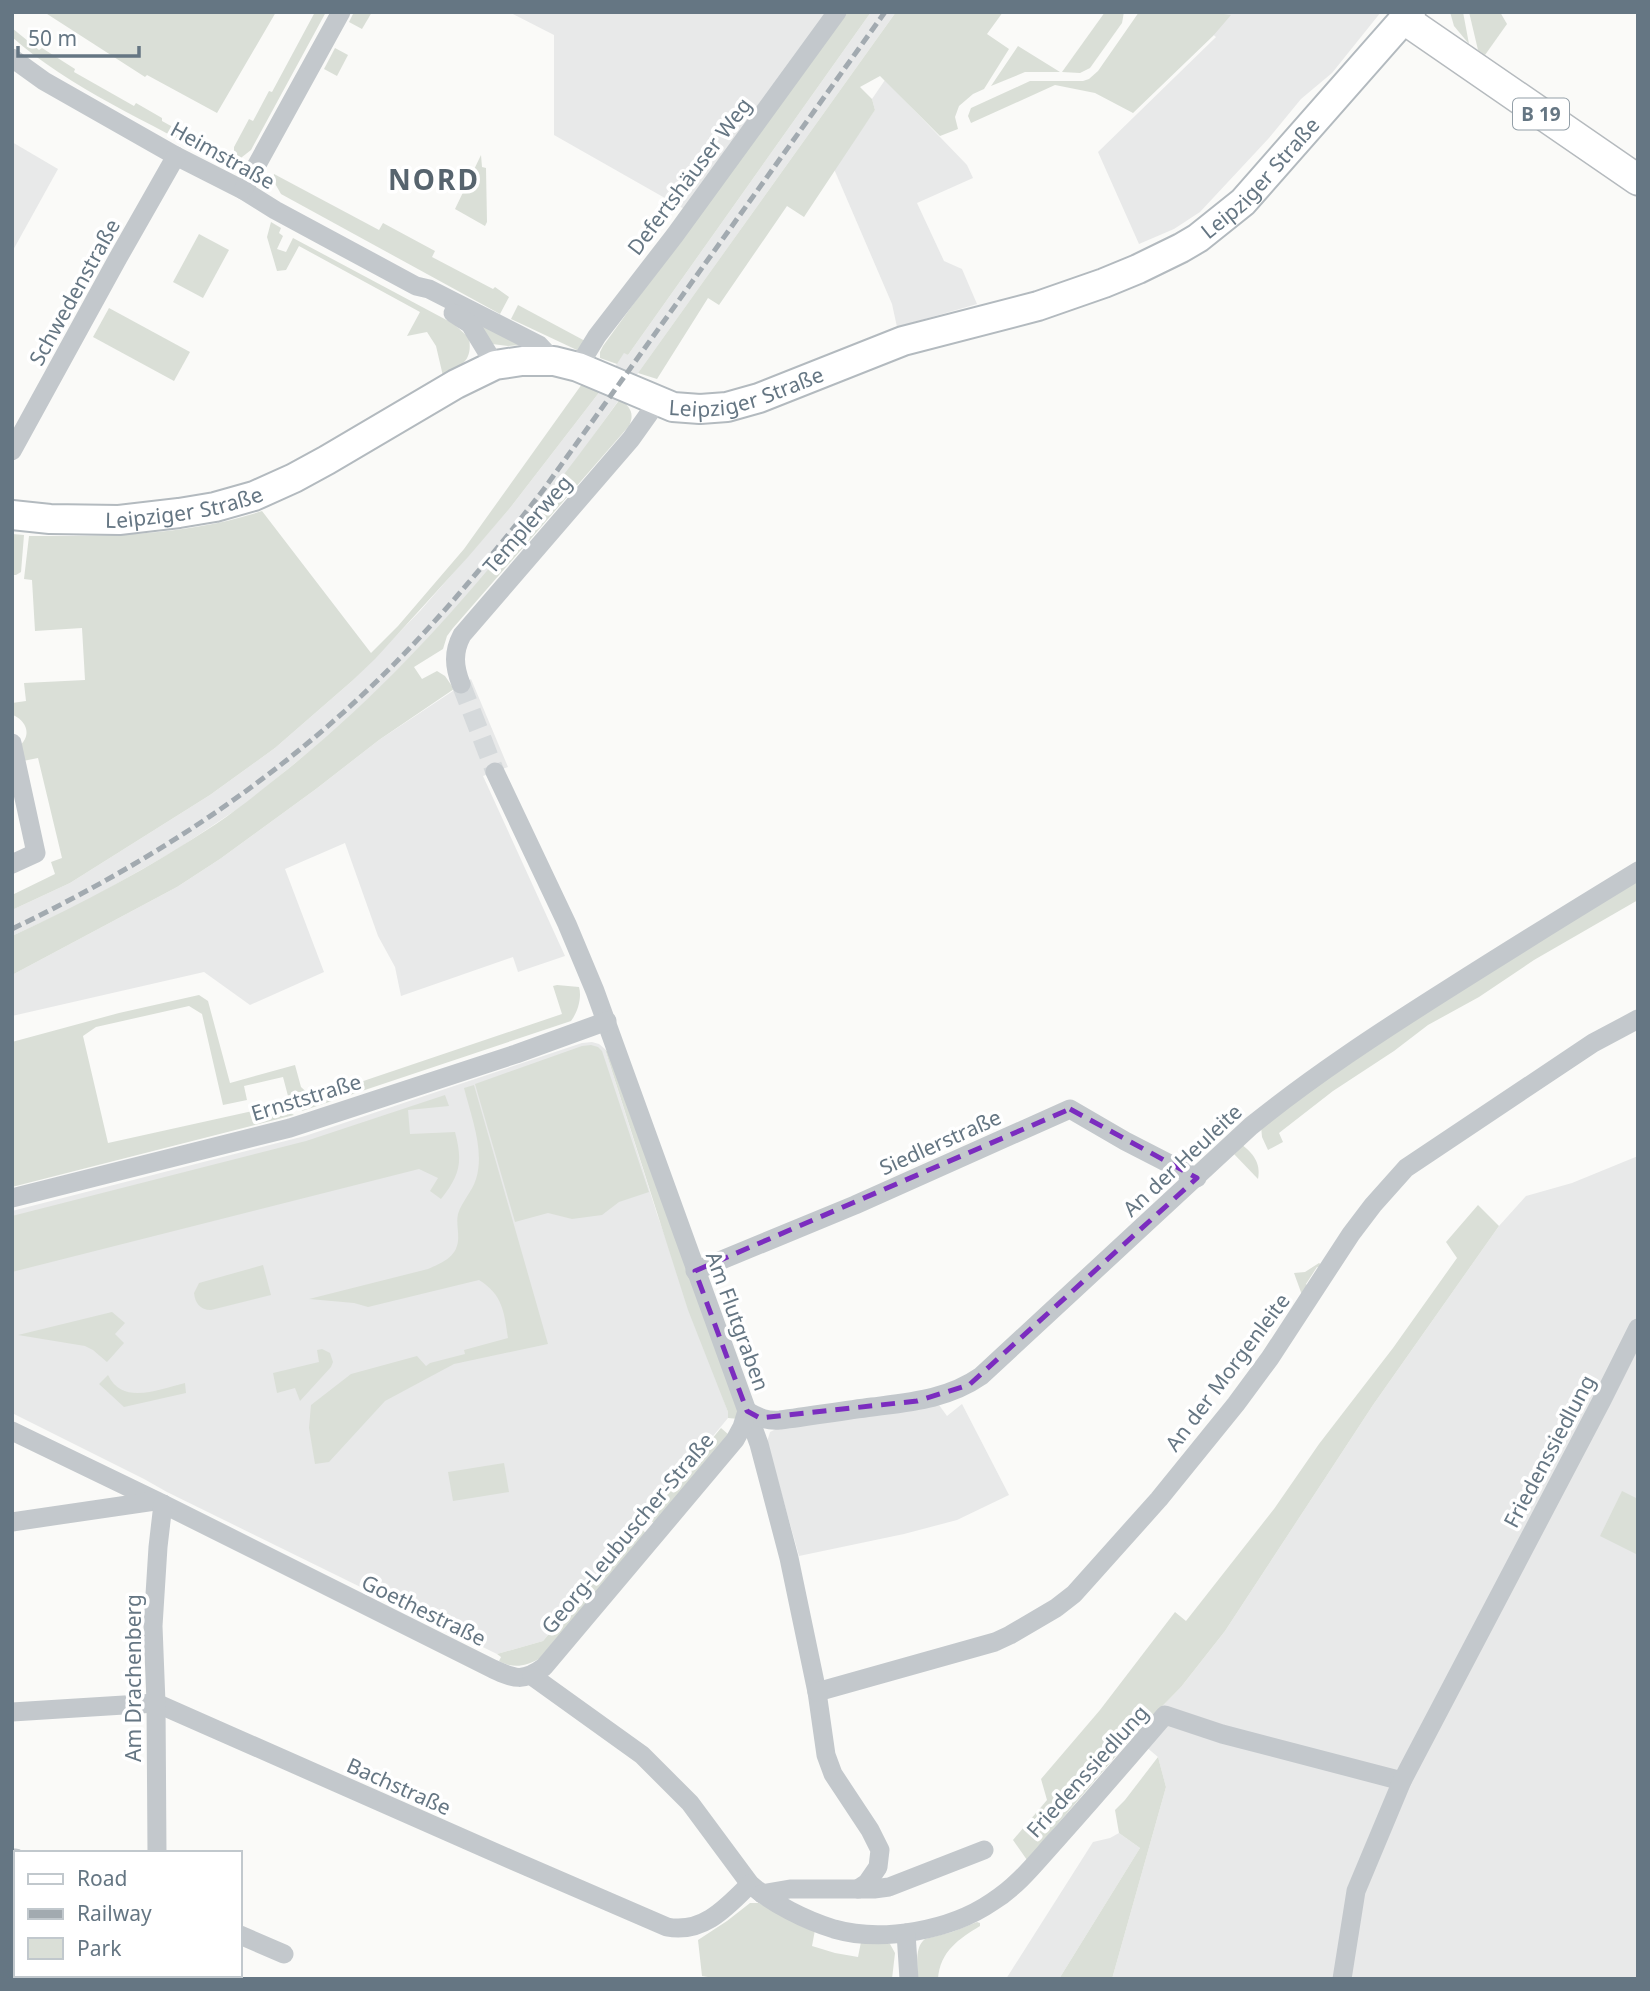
<svg xmlns="http://www.w3.org/2000/svg" width="1650" height="1991" viewBox="0 0 1650 1991" font-family="'Noto Sans',sans-serif">
  <style>
    .built { fill: #e8e9e9 }
    .green { fill: #dadfd7 }
    .lines { fill: none; stroke-linecap: round; stroke-linejoin: round }
    .street-tunnel { stroke: #d5d9db; stroke-width: 19; stroke-dasharray: 19 10; stroke-linecap: butt }
    .secondary-casing { stroke: #b3babf; stroke-width: 32 }
    .primary-casing { stroke: #b5babe; stroke-width: 33 }
    .street { stroke: #c3c8cc; stroke-width: 19 }
    .secondary { stroke: #fff; stroke-width: 28 }
    .primary { stroke: #fff; stroke-width: 30 }
    .rail { stroke: #a2aab0; stroke-width: 5; stroke-dasharray: 10 5; stroke-linecap: butt }
    .marked { fill: none; stroke: #7b2cbf; stroke-width: 5; stroke-dasharray: 14 9; stroke-linejoin: round }
    .labels { text-anchor: middle; dominant-baseline: central; stroke-width: 7; stroke-linejoin: round; paint-order: stroke }
    .shield { fill: #fff; stroke: #939fa8; stroke-width: 2 }
    .shield-label { font-size: 19px; font-weight: bold; fill: #657683 }
    .street-label { font-size: 21px; fill: #657683; stroke: #fff }
    .district-label { font-size: 28px; font-weight: bold; letter-spacing: 2px; fill: #57646e; stroke: #fff }
  </style>
  <rect width="100%" height="100%" fill="#fafaf8"/>
  <!-- built -->
  <g class="built">
    <path d="M509,12H832L686,210L554,135V35Z"/>
    <path d="M871,12H896L561,481L493,566L441,624L385,683L332,733L245,804L176,850L125,879L79,905L12,936V910L70,883L210,795L275,748L352,681L420,611L510,508L601,390L624,352L628,355Z"/>
    <path d="M1185,12H1381L1332,73L1301,99L1269,138L1200,212L1174,229L1139,244L1098,152L1216,37Z"/>
    <path d="M885,80L967,165L973,178L917,203L944,261L962,269L977,304L897,327L892,304L834,169L875,110L872,99Z"/>
    <path d="M12,142L58,169L12,252Z"/>
    <path d="M471,679L508,767L483,776L565,956L518,972L513,957L401,996L395,967L378,936L345,843L285,869L324,972L250,1005L204,972L12,1016V975L177,887L220,859L316,789L379,740Z"/>
    <path d="M592,1042L599,1044L605,1049L657,1214L728,1412V1418L543,1641L497,1654L167,1492L144,1479L12,1413V1211L305,1136L582,1043Z"/>
    <path d="M1638,1156V1979H1112L1166,1787L1158,1757L1133,1736L1181,1687L1225,1631L1373,1405L1499,1226L1526,1196L1572,1183Z"/>
    <path d="M962,1404L1009,1495L957,1520L904,1534L799,1556L767,1442L770,1432L776,1429L939,1405L947,1416Z"/>
    <path d="M1119,1833L1140,1848L1059,1979H1006L1093,1842L1110,1838Z"/>
  </g>
  <!-- green -->
  <g class="green">
    <path d="M44,12H276L217,113L147,75L145,77Z"/>
    <path d="M315,12H326L251,150L237,161L218,160C152,124 68,87 12,37V28L39,50L42,48L75,69L74,72L134,106L136,103L162,118V121L198,141L199,138L222,150L225,154L229,155L234,152V147L249,119L253,121L269,91L272,92Z"/>
    <path d="M354,12H372L362,29L349,22Z"/>
    <path d="M845,12H871L628,355L624,353L617,364L600,358V352L603,346Z"/>
    <path d="M896,12H1003L987,34L1009,49L984,89L973,94L959,106L955,117L958,129L940,136L880,76L860,87L872,99L875,110L804,217L787,206L719,305L708,298L657,379L638,373Z"/>
    <path d="M1105,12H1124L1122,23L1090,68L1080,73L1062,72Z"/>
    <path d="M1139,12H1210L1231,15L1213,36L1133,113L1095,93L1055,85L971,123L968,116L971,108L1030,81H1083L1089,79L1098,71Z"/>
    <path d="M1450,12H1463L1469,44L1454,26Z"/>
    <path d="M1469,12H1500L1507,24L1485,55L1478,50Z"/>
    <path d="M1018,46L1060,72H1025L991,86Z"/>
    <path d="M335,48L348,55L337,76L324,69Z"/>
    <path d="M481,155L482,167L486,168L487,222L485,226L455,209Z"/>
    <path d="M274,174L379,230L383,223L435,251L432,257L493,289L495,287L509,297L500,314L281,194L273,180Z"/>
    <path d="M271,222L281,228L279,233L283,236L277,249L286,252L293,238L454,324L469,338C473,361 461,366 443,376L436,346L427,332L407,336L420,312L299,246L286,270L277,271L267,237Z"/>
    <path d="M199,234L229,250L203,298L173,282Z"/>
    <path d="M518,305L587,342L579,351L511,319Z"/>
    <path d="M109,308L190,352L174,381L93,337Z"/>
    <path d="M478,320L520,345L508,346L492,344Z"/>
    <path d="M582,384L601,390L510,508L468,557L375,659L352,681L275,748L210,795L70,883L12,910V895L55,874L51,862L62,858L38,758L23,761L19,746C32,736 27,721 13,715L12,703L26,701L24,683L85,680L82,628L35,631L32,580L24,579L29,536C109,536 185,536 262,511L371,653L398,626L464,549Z"/>
    <path d="M620,399C630,407 635,413 629,426L453,628L447,636L443,649L414,667L422,679L437,671L445,676L454,689L379,740L316,789L220,859L177,887L12,975V936C83,903 151,867 216,824C241,807 264,788 288,769C418,664 522,534 620,399Z"/>
    <path d="M12,534L24,535L21,572L16,575H12Z"/>
    <path d="M1638,876V900L1534,960L1479,997L1428,1025L1394,1051L1333,1091L1279,1133L1283,1142L1268,1150L1262,1137L1261,1126L1342,1064Z"/>
    <path d="M557,985L579,987C582,997 578,1012 571,1021L302,1111L296,1099L288,1096L283,1077L244,1086L247,1100L223,1105L202,1014L189,1006L96,1027L83,1036L108,1143L262,1109L265,1116L286,1110L294,1115L12,1187V1042L119,1013L199,995L208,1001L230,1083L295,1065L301,1087L313,1098L562,1014L553,986Z"/>
    <path d="M591,1045L598,1047L602,1051L649,1192L619,1202L602,1215L572,1219L548,1213L515,1222L475,1084L582,1046Z"/>
    <path d="M605,1049L615,1061L734,1394L739,1419L728,1418V1412L688,1310Z"/>
    <path d="M474,1085L548,1344L454,1364L385,1401L329,1462L315,1464L309,1428L311,1405L351,1374L417,1356L426,1366L430,1363L465,1354L464,1350L508,1338C504,1312 503,1295 479,1280L368,1307L354,1303L309,1299L428,1269C441,1263 456,1258 458,1241C459,1232 456,1223 458,1214C462,1201 472,1192 476,1179C485,1151 471,1116 464,1088Z"/>
    <path d="M445,1095L449,1106L408,1110L410,1134L455,1132C463,1162 460,1175 441,1199L430,1191L438,1178L419,1169L12,1272V1216L306,1141Z"/>
    <path d="M1241,1144C1253,1153 1261,1163 1258,1179L1233,1153Z"/>
    <path d="M1478,1205L1499,1226L1373,1405L1225,1631L1181,1687L1133,1736L1027,1860L1013,1840L1047,1800L1041,1779L1100,1710L1175,1612L1186,1621L1274,1509L1319,1444L1393,1348L1457,1258L1446,1242Z"/>
    <path d="M1319,1263L1322,1265L1320,1268L1317,1267L1306,1284L1308,1286L1302,1295L1294,1273L1305,1272Z"/>
    <path d="M263,1265L271,1295L211,1310C200,1310 195,1303 194,1293L199,1283Z"/>
    <path d="M112,1312L125,1323L115,1334L124,1343L107,1362L93,1350L85,1346L18,1335Z"/>
    <path d="M322,1349L330,1353L333,1362L331,1367L300,1401L295,1388L277,1393L273,1373L319,1362L317,1350Z"/>
    <path d="M108,1375C123,1406 159,1389 185,1383L186,1393L124,1407L99,1384Z"/>
    <path d="M721,1428L729,1435L655,1524L647,1517Z"/>
    <path d="M504,1463L509,1492L453,1501L448,1472Z"/>
    <path d="M1622,1491L1638,1499V1555L1600,1536Z"/>
    <path d="M639,1527L647,1534L539,1659C525,1666 514,1669 499,1661L501,1657L497,1654L543,1641Z"/>
    <path d="M1158,1757L1166,1787L1112,1979H1059L1140,1848L1119,1833L1115,1810L1125,1800Z"/>
    <path d="M750,1903H759L815,1930L812,1946L835,1953L858,1957L861,1942L890,1944L895,1953L892,1979H720L702,1976L698,1940L727,1921Z"/>
    <path d="M977,1922L980,1923V1926C959,1939 940,1951 938,1979H918C918,1965 914,1948 925,1939L952,1932Z"/>
  </g>
  <g class="lines">
    <!-- street-tunnel -->
    <path class="street-tunnel" d="M461,684L495,772"/>
    <defs>
      <g id="secondary">
        <path id="s1" d="M12,515L50,519L119,520L179,513L215,507L254,496L294,478L327,460L456,384L495,365L522,361H554L578,367L673,407L700,409L727,407L759,398L903,341L1038,306L1104,283L1138,269L1181,248L1198,238L1243,202L1404,19"/>
      </g>
      <path id="primary" d="M1410,12L1404,19L1638,180"/>
    </defs>
    <!-- secondary casing -->
    <use href="#secondary" class="secondary-casing"/>
    <!-- primary casing -->
    <use href="#primary" class="primary-casing"/>
    <!-- street -->
    <g class="street">
      <path d="M12,58L44,81L176,156L243,190L275,210L416,286L429,289L539,345L554,361"/>
      <path d="M243,190L341,12"/>
      <path d="M453,313L470,324L495,365"/>
      <path d="M578,367L597,336L675,235L837,12"/>
      <path d="M12,451L118,258L176,156"/>
      <path d="M461,684C454,666 453,652 462,635L631,439L658,401"/>
      <path d="M12,743L36,853L12,864"/>
      <path d="M495,772L567,924L595,991L759,1444L789,1558L817,1692L826,1755L833,1774L870,1830L880,1850L878,1867L867,1883L858,1889"/>
      <path d="M12,1198L290,1128L516,1054L607,1021"/>
      <path d="M695,1271L855,1205L1070,1109L1125,1141L1197,1178"/>
      <path d="M747,1411C759,1418 767,1421 780,1420C811,1416 841,1411 872,1407C911,1402 948,1399 981,1376L1251,1126C1314,1075 1380,1032 1448,989C1511,949 1574,910 1638,871"/>
      <path d="M12,1431L157,1501L493,1669C515,1679 523,1682 544,1667L735,1440L742,1427L747,1411"/>
      <path d="M12,1522L155,1501"/>
      <path d="M532,1676L642,1755L690,1803L750,1884C773,1904 805,1920 834,1929C883,1943 951,1930 992,1902C1018,1886 1037,1861 1057,1839C1093,1799 1129,1757 1165,1715L1222,1734L1402,1781"/>
      <path d="M817,1692L995,1642L1010,1635L1056,1608L1074,1594L1159,1499L1236,1404L1270,1358L1351,1234L1373,1205L1406,1168L1593,1043L1638,1019"/>
      <path d="M12,1712L156,1703L512,1860L667,1927C703,1934 727,1907 750,1884"/>
      <path d="M157,1853L156,1703L153,1626L158,1547L163,1504"/>
      <path d="M12,1858H16"/>
      <path d="M12,1880H16"/>
      <path d="M762,1894L790,1889H874L889,1887L984,1850"/>
      <path d="M906,1933L909,1979"/>
      <path d="M240,1935L284,1954"/>
      <path d="M1342,1979L1356,1891L1402,1781L1602,1400L1638,1328"/>
    </g>
    <!-- secondary -->
    <use href="#secondary" class="secondary"/>
    <!-- primary -->
    <use href="#primary" class="primary"/>
    <!-- rail -->
    <path class="rail" d="M12,929C147,864 270,785 378,680C438,622 493,555 544,489L885,12"/>
  </g>
  <!-- marked area -->
  <path class="marked" d="M1070,1109L1197,1178L969,1385L917,1401L760,1418L747,1411L695,1271Z"/>
  <g class="labels">
    <!-- shield labels -->
    <rect class="shield" x="1513" y="98.5" width="56" height="31" rx="5"/>
    <g class="shield-label">
      <text x="1541" y="114">B 19</text>
    </g>
    <!-- street labels -->
    <g class="street-label">
      <text transform="translate(223 155) rotate(29)">Heimstraße</text>
      <text transform="translate(689 176) rotate(-53)">Defertshäuser Weg</text>
      <text stroke="none"><textPath href="#s1" startOffset="1349">Leipziger Straße</textPath></text>
      <text transform="translate(74 292) rotate(-61)">Schwedenstraße</text>
      <text stroke="none"><textPath href="#s1" startOffset="782">Leipziger Straße</textPath></text>
      <text stroke="none"><textPath href="#s1" startOffset="173">Leipziger Straße</textPath></text>
      <text transform="translate(527 524) rotate(-49)">Templerweg</text>
      <text transform="translate(306 1097) rotate(-17)">Ernststraße</text>
      <text transform="translate(940 1142) rotate(-24)">Siedlerstraße</text>
      <text transform="translate(1182 1160) rotate(-43)">An der Heuleite</text>
      <text transform="translate(738 1321) rotate(70)">Am Flutgraben</text>
      <text transform="translate(1227 1372) rotate(-53)">An der Morgenleite</text>
      <text transform="translate(1549 1451) rotate(-62)">Friedenssiedlung</text>
      <text transform="translate(627 1533) rotate(-50)">Georg-Leubuscher-Straße</text>
      <text transform="translate(424 1610) rotate(26)">Goethestraße</text>
      <text transform="translate(133 1678) rotate(-90)">Am Drachenberg</text>
      <text transform="translate(1087 1771) rotate(-48)">Friedenssiedlung</text>
      <text transform="translate(399 1786) rotate(24)">Bachstraße</text>
    </g>
    <!-- district labels -->
    <g class="district-label">
      <text x="434" y="179">NORD</text>
    </g>
  </g>
  <!-- border -->
  <rect width="1650" height="1991" fill="none" stroke="#657683" stroke-width="28"/>
  <!-- legend -->
  <rect x="14" y="1851" width="228" height="126" fill="#ffffff" stroke="#c1c8cd" stroke-width="2"/>
  <rect x="28" y="1874" width="35" height="10" fill="#ffffff" stroke="#c1c8cd" stroke-width="2"/>
  <text x="77" y="1886" font-size="21" fill="#657683">Road</text>
  <rect x="28" y="1909" width="35" height="10" fill="#a2aab0" stroke="#c1c8cd" stroke-width="2"/>
  <text x="77" y="1921" font-size="21" fill="#657683">Railway</text>
  <rect x="28" y="1938" width="35" height="21" fill="#dadfd7" stroke="#c1c8cd" stroke-width="2"/>
  <text x="77" y="1956" font-size="21" fill="#657683">Park</text>
  <!-- scale -->
  <path d="M18 46v10h121v-10" fill="none" stroke="#657683" stroke-width="3.5"/>
  <text x="28" y="46" font-size="21" fill="#657683" stroke="#ffffff" stroke-width="5" paint-order="stroke">50 m</text>
</svg>
